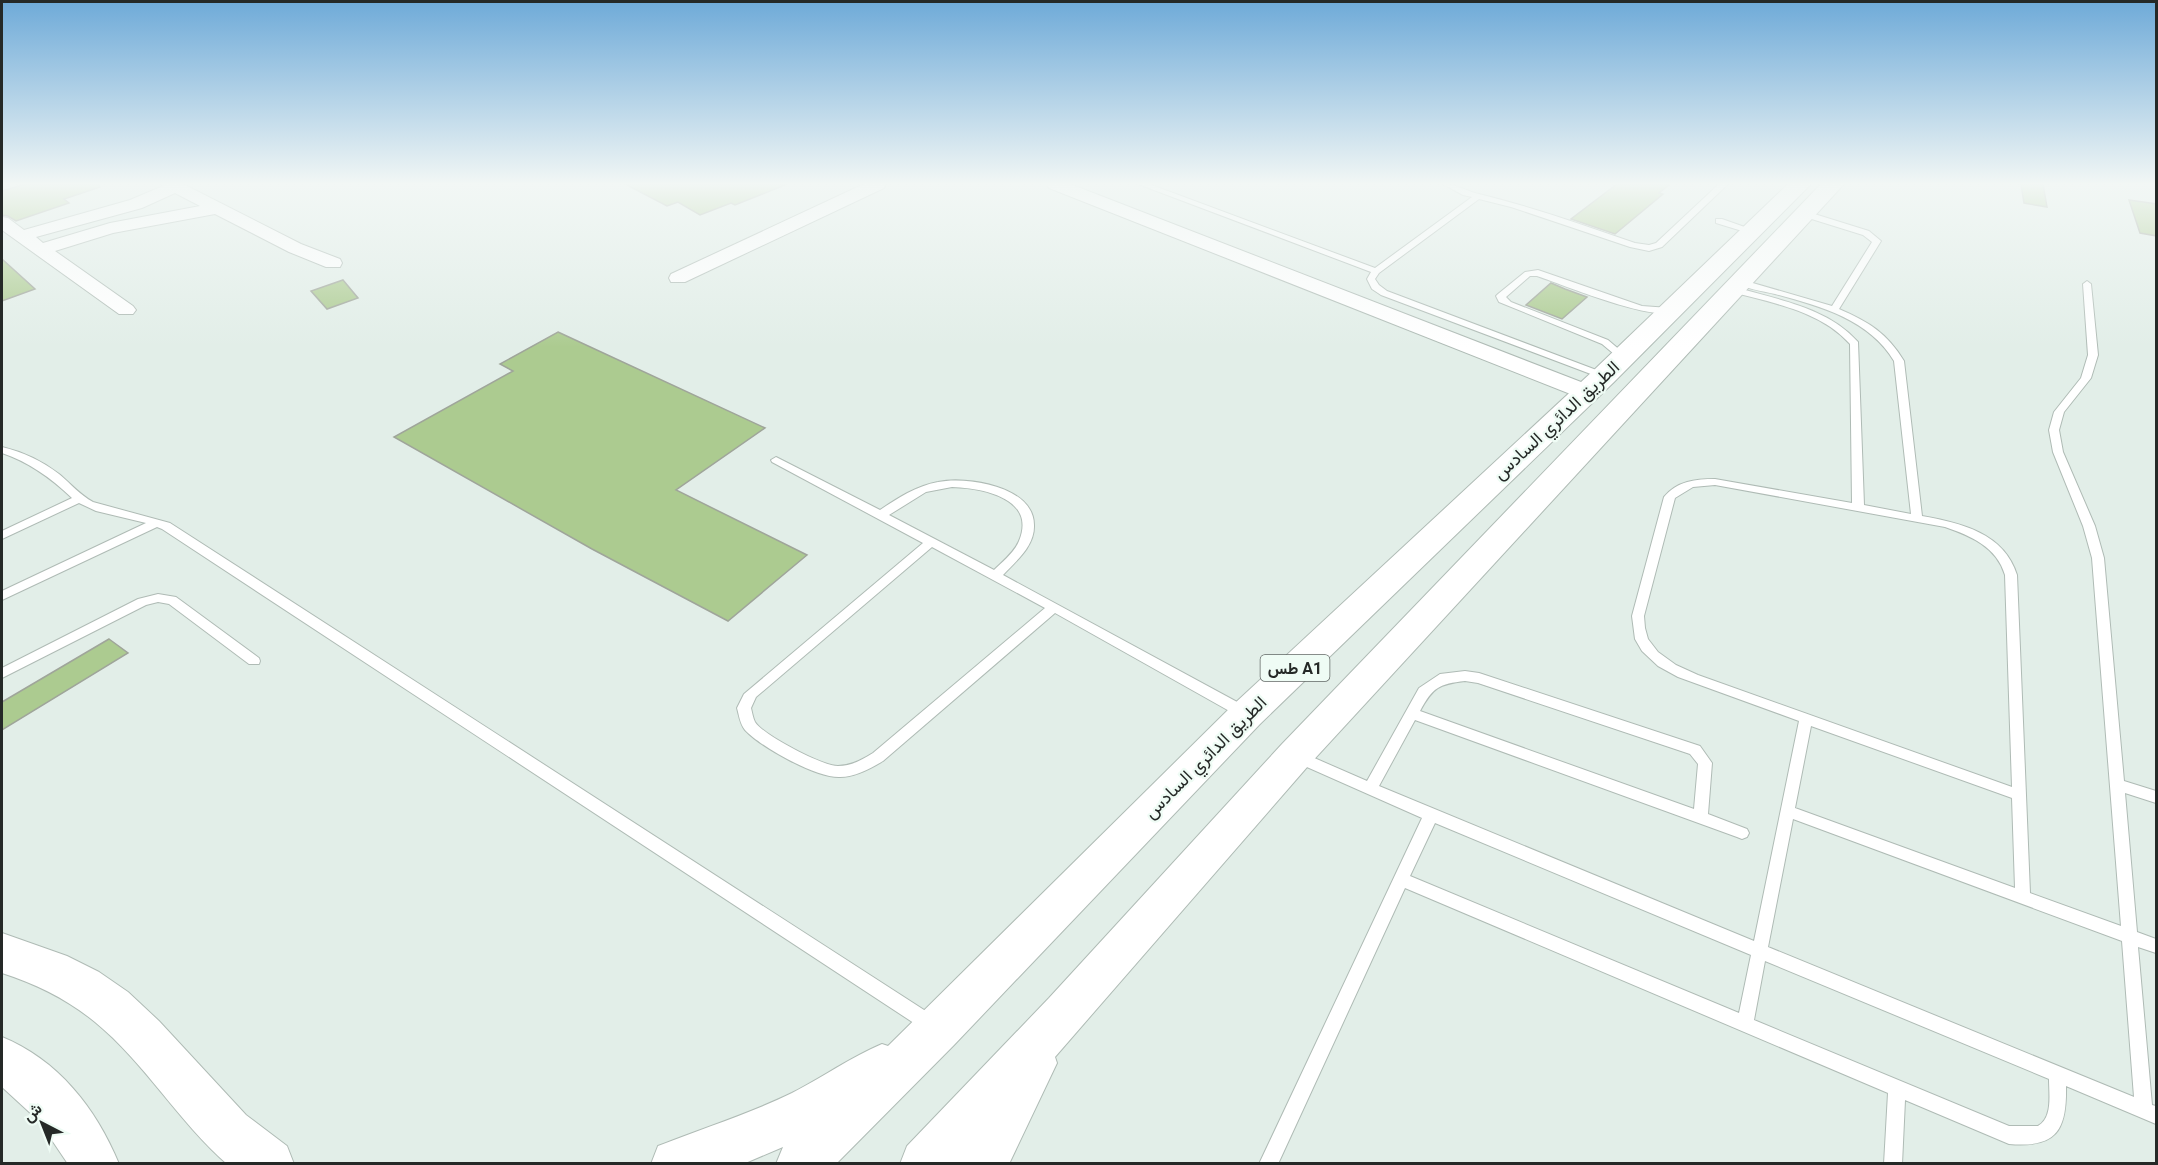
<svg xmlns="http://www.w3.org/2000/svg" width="2158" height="1165" viewBox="0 0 2158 1165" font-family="Roboto,Vazirmatn,sans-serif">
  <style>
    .building { fill: #accb90; stroke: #9fa59a; stroke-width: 1.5 }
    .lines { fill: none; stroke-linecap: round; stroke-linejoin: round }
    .lane-casing { stroke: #afbbb5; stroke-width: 2 }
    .street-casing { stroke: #afbbb5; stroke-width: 2 }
    .highway-casing { stroke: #afbbb5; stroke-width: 2 }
    .lane { fill: #fff; fill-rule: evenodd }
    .street { fill: #fff; fill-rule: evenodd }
    .highway { fill: #fff; fill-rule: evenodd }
    .labels { text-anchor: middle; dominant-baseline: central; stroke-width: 4.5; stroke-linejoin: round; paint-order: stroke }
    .shield { fill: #effcf5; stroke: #626865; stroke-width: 1.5 }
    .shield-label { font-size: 16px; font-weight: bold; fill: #252927 }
    .street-label { font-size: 18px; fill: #252927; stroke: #effcf5 }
  </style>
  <rect width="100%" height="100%" fill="#e2eee8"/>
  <!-- building -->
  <g class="building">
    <path d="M25,184H99L100,187L64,199L69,203L16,221L8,216L2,215V191Z"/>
    <path d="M625,184H785V185L735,205L731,203L700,215L678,202L667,206Z"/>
    <path d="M1617,184H1670L1659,193L1663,194L1615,234L1571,219Z"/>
    <path d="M2021,184H2043L2047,207L2024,203Z"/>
    <path d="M2129,200L2157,204V236L2140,233Z"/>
    <path d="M2,259L35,289L2,301Z"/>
    <path d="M343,280L358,298L327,309L311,291Z"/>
    <path d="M1551,283L1565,289L1587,297L1562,319L1526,305Z"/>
    <path d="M558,332L765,428L676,490L807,555L728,621L592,549L394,437L513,371L500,364Z"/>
    <path d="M109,639L128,653L2,730V702Z"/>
  </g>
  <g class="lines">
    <defs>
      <g id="lane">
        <path d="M1138,184H1149L1375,268L1472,197L1463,195L1443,184C1456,184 1466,191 1479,194C1532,207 1583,225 1635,243L1649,245L1656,243L1719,184H1728L1662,247L1649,251L1630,247L1511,207L1479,199L1379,273L1375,279L1379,285L1387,291L1607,374V378L1604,379L1381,295L1372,289L1367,279L1371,272Z"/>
        <path d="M1802,212H1808L1869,231L1881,241L1839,309C1869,322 1887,333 1904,361L1922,516C1961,523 2004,533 2017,575L2030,893L2121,926L2092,558L2083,526L2053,452L2049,430L2054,412L2081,378L2088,355L2083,284L2087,281L2091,284L2098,355L2091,378L2064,412L2059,430L2063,452L2095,526L2104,558L2124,781L2156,791V803L2125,793L2137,932L2156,939V953L2138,947L2152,1105L2156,1106V1124L2066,1086C2067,1131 2056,1148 2009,1144L1905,1100L1902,1164H1884L1888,1093L1405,888L1278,1164H1259L1422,818L1291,760L1289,756L1291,752L1296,750L1367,781L1419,688L1440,674L1465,671L1479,673L1700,746L1712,763L1708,814L1747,829L1749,833L1747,837L1742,839L1737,837L1415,720L1379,786L1754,941L1799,721L1678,677L1658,666L1642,651L1635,639L1632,616L1664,497C1677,481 1696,479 1715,479L1852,503L1850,344C1820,310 1771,303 1729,291V287H1735C1778,300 1827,307 1858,342L1864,505L1911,514L1894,361C1869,319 1819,306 1775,294C1762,291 1745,289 1735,282L1739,279L1832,306L1872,242L1863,235L1802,216ZM1715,485L1945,527C1971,536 1997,547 2005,575L2012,787L1698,675L1676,665L1658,652L1648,639L1645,628L1644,616L1675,498L1693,487ZM1465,681L1478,683L1690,754L1698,764L1694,809L1420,711C1433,687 1439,684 1465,681ZM1811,726L2012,798L2015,888L1795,808ZM1793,819L2122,941L2134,1097L1768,947ZM1435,823L1751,955L1739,1013L1410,876ZM1765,961L2049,1079C2049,1094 2053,1118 2038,1126H2009L1754,1020Z"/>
        <path d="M1716,219H1722L1756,231L1752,234L1716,223Z"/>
        <path d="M1538,270L1642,306L1669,308L1674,311C1655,323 1561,284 1537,276H1530L1506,297L1511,302L1608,340L1628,357L1623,360L1620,359L1602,344L1499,302L1496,296L1498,294L1525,272Z"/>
        <path d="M2,447C23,452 42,461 59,474C71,484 80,495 93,502L170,523L938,1019L940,1025L938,1031L932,1033L926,1031L162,529L157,527L2,600V591L146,523L96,511L79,503L2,539V531L72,498C51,478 29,462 2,453Z"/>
        <path d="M776,457L880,510C898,498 916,486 938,482C966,476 1034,486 1034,525C1035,546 1016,561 1003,575L1250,709L1252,713L1250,717L1245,718L1240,717L1055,613L883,761C870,769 855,777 840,777C816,778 761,747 745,730C740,724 739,715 737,708L744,694L923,543L772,462L771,460ZM952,487C982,488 1037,498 1019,541C1014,553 1002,562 994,570L889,515L926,492ZM932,547L1045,608L873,753C862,760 851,766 838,766C822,766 763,735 755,722C753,718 752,712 751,708L756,697Z"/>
        <path d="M158,594L176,597L259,658L260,661L259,664H249L169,604L158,602L146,605L2,678V668L138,599Z"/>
      </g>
      <g id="street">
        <path d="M162,184H183L301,244L340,259L342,263L340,267H326L289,252L215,214L113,233L55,251L133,306L136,310L133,314H119L2,230V217L8,218L24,230L130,200L163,186ZM175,193L200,206L110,223L43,243L36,237L142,208Z"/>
        <path d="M864,184H886L884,188L685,282H671L669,278L671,274Z"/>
        <path d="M1047,184H1070L1594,387L1597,392L1594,397L1586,398L1578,397L1049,188Z"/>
      </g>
      <g id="highway">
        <path d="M1788,184H1811L1614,382L1260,724L954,1045L836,1164H776L783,1147L743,1164H651L658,1146C703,1128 749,1114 792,1093C823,1077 851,1057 882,1044L888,1046L1234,704L1594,370Z"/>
        <path d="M1821,184H1844L1308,766L1055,1057L1057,1063L1009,1164H900L907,1146L1049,998L1282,744Z"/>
        <path d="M2,933L67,956L99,972L128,992L159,1021L246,1115L287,1146L294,1164H227C178,1121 145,1063 95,1022C67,999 36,984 2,973Z"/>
        <path d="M2,1037C58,1060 96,1108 119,1164H68L39,1121L2,1087Z"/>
      </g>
    </defs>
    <!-- lane casing -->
    <use href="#lane" class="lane-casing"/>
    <!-- street casing -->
    <use href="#street" class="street-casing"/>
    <!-- highway casing -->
    <use href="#highway" class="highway-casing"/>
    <!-- lane -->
    <use href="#lane" class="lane"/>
    <!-- street -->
    <use href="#street" class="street"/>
    <!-- highway -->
    <use href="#highway" class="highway"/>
  </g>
  <!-- sky -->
  <linearGradient id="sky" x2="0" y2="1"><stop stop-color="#6eaad8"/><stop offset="0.53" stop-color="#f2f7f5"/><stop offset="1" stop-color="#f2f7f5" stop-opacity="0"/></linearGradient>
  <rect width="2158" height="347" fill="url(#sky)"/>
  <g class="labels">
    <!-- shield labels -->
    <rect class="shield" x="1260.5" y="655" width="69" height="26" rx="4.5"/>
    <g class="shield-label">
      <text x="1295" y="668">طس A1</text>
    </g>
    <!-- street labels -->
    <g class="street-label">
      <text transform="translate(1556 420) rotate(-43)">الطريق الدائري السادس</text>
      <text transform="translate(1205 757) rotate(-45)">الطريق الدائري السادس</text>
    </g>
  </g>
  <!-- border -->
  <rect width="2158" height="1165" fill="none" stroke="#252927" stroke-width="6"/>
  <!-- north arrow -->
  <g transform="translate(42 1123) rotate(318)" stroke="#effcf5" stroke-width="4.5" paint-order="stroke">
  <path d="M0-4.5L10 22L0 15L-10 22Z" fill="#252927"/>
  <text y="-9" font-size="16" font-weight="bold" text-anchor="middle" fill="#252927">ش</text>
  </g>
</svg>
